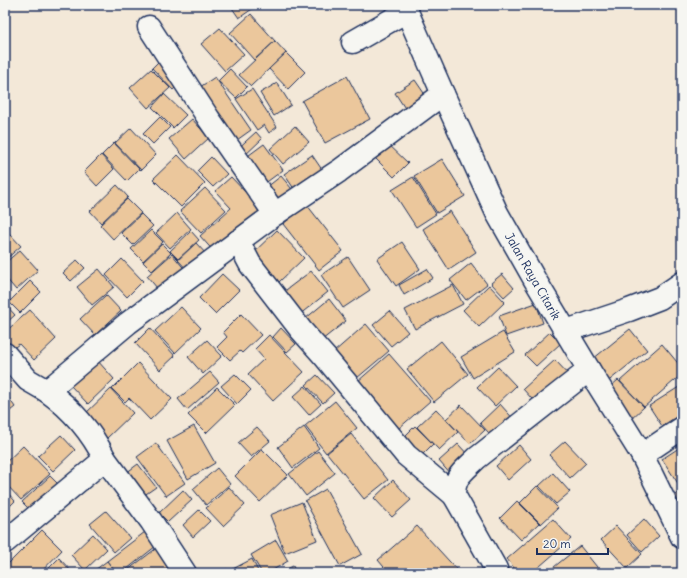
<svg xmlns="http://www.w3.org/2000/svg" width="687" height="578" viewBox="0 0 687 578" font-family="Delius,sans-serif">
  <style>
    .building { fill: #ebc79c; stroke: #1b2f5e }
    .lines { fill: none; stroke-linecap: round; stroke-linejoin: round }
    .street-casing { stroke: #1b2f5e; stroke-width: 25 }
    .secondary-casing { stroke: #1b2f5e; stroke-width: 25 }
    .street { stroke: #f6f6f2; stroke-width: 22 }
    .secondary { stroke: #f6f6f2; stroke-width: 22 }
    .labels { text-anchor: middle; dominant-baseline: central; stroke-width: 3; stroke-linejoin: round; paint-order: stroke }
    .street-label { font-size: 12px; fill: #1b2f5e; stroke: #f6f6f2 }
  </style>
  <rect width="100%" height="100%" fill="#f3e8d8"/>
  <filter id="ink" filterUnits="userSpaceOnUse"><feTurbulence type="fractalNoise" baseFrequency=".025" numOctaves="2"/><feDisplacementMap in="SourceGraphic" scale="8" xChannelSelector="R" yChannelSelector="G"/><feConvolveMatrix kernelMatrix="1 2 1 2 8 2 1 2 1" color-interpolation-filters="sRGB"/></filter>
  <g filter="url(#ink)">
    <!-- building -->
    <g class="building">
      <path d="M230,5H258L239,18Z"/>
      <path d="M282,5H292L286,10Z"/>
      <path d="M251,14L275,41L254,60L230,33Z"/>
      <path d="M220,28L244,54L225,71L201,44Z"/>
      <path d="M275,41L286,53L251,86L239,75Z"/>
      <path d="M286,53L305,72L288,89L269,69Z"/>
      <path d="M158,62L179,84L173,90L152,68Z"/>
      <path d="M151,69L170,88L148,108L130,88Z"/>
      <path d="M230,69L247,87L236,98L218,81Z"/>
      <path d="M347,76L370,119L325,143L302,101Z"/>
      <path d="M215,77L251,130L230,145L194,91Z"/>
      <path d="M415,80L428,99L408,113L395,93Z"/>
      <path d="M277,83L291,105L274,116L260,93Z"/>
      <path d="M252,89L277,127L269,133L264,125L257,130L236,99Z"/>
      <path d="M164,94L186,115L173,128L152,107Z"/>
      <path d="M160,117L170,127L153,144L143,134Z"/>
      <path d="M192,119L209,138L186,159L169,139Z"/>
      <path d="M295,126L309,142L283,164L270,149Z"/>
      <path d="M131,128L156,155L141,170L115,143Z"/>
      <path d="M256,132L262,139L242,158L235,151Z"/>
      <path d="M386,142L408,163L394,177L372,155Z"/>
      <path d="M114,143L139,169L127,181L102,155Z"/>
      <path d="M264,144L283,170L260,187L241,161Z"/>
      <path d="M101,155L114,169L97,186L84,172Z"/>
      <path d="M178,155L205,183L181,207L153,179Z"/>
      <path d="M312,155L327,177L299,196L284,174Z"/>
      <path d="M211,157L227,174L213,187L197,171Z"/>
      <path d="M442,159L465,196L437,213L414,176Z"/>
      <path d="M281,176L297,195L278,211L262,191Z"/>
      <path d="M231,177L263,211L216,254L200,236L231,208L215,191Z"/>
      <path d="M413,177L436,214L416,227L392,190Z"/>
      <path d="M117,185L128,197L101,223L90,211Z"/>
      <path d="M205,188L226,210L201,233L180,211Z"/>
      <path d="M127,199L141,213L113,239L100,225Z"/>
      <path d="M307,205L343,251L319,270L283,224Z"/>
      <path d="M450,211L476,252L449,270L423,229Z"/>
      <path d="M177,213L191,229L170,248L156,233Z"/>
      <path d="M141,214L153,226L133,245L121,233Z"/>
      <path d="M151,230L163,242L143,261L131,249Z"/>
      <path d="M277,230L304,258L279,282L252,254Z"/>
      <path d="M191,231L199,240L178,259L170,251Z"/>
      <path d="M9,233L21,246L5,260V236Z"/>
      <path d="M402,242L420,269L396,286L377,259Z"/>
      <path d="M196,243L207,255L189,272L178,260Z"/>
      <path d="M162,244L171,253L152,271L143,262Z"/>
      <path d="M20,250L38,270L16,290L5,277V263Z"/>
      <path d="M172,254L187,272L162,294L147,276Z"/>
      <path d="M348,257L370,290L343,308L321,275Z"/>
      <path d="M122,259L143,281L127,297L106,275Z"/>
      <path d="M77,260L85,268L71,281L63,273Z"/>
      <path d="M471,263L487,284L466,300L450,280Z"/>
      <path d="M99,269L114,287L92,305L77,287Z"/>
      <path d="M427,269L433,278L404,295L399,285Z"/>
      <path d="M311,271L328,292L299,315L282,293Z"/>
      <path d="M222,274L239,290L215,314L199,298Z"/>
      <path d="M502,274L514,288L504,297L491,283Z"/>
      <path d="M30,281L41,292L20,313L9,302Z"/>
      <path d="M453,285L463,304L415,329L405,310Z"/>
      <path d="M489,285L505,302L479,327L463,310Z"/>
      <path d="M106,295L121,311L95,335L80,319Z"/>
      <path d="M329,299L346,321L322,340L305,319Z"/>
      <path d="M536,303L543,323L506,336L499,316Z"/>
      <path d="M5,304L15,315L5,324Z"/>
      <path d="M181,307L201,328L175,353L155,331Z"/>
      <path d="M30,310L56,339L34,360L19,344L11,350L5,344V332Z"/>
      <path d="M390,311L408,332L391,346L373,325Z"/>
      <path d="M241,314L261,335L242,353L240,351L230,360L217,347L227,337L223,332Z"/>
      <path d="M366,324L389,351L357,378L334,352Z"/>
      <path d="M150,328L175,356L160,370L135,343Z"/>
      <path d="M281,328L296,344L287,352L273,337Z"/>
      <path d="M630,329L647,350L605,384L588,363Z"/>
      <path d="M503,332L515,352L473,378L461,357Z"/>
      <path d="M550,332L561,343L536,366L525,355Z"/>
      <path d="M269,335L304,372L273,401L248,374L264,359L255,349Z"/>
      <path d="M207,340L222,356L203,374L188,357Z"/>
      <path d="M441,341L468,374L434,402L407,369Z"/>
      <path d="M662,344L682,368V374L644,407L620,381Z"/>
      <path d="M389,354L430,401L398,429L357,382Z"/>
      <path d="M97,360L114,379L88,404L70,385Z"/>
      <path d="M555,360L572,378L540,408L523,389Z"/>
      <path d="M138,363L172,399L150,420L129,398L125,402L112,389Z"/>
      <path d="M498,367L516,386L495,406L477,387Z"/>
      <path d="M210,372L219,382L187,410L178,399Z"/>
      <path d="M235,374L251,390L237,404L221,386Z"/>
      <path d="M317,375L334,393L323,403L306,385Z"/>
      <path d="M618,380L644,407L629,421L603,393Z"/>
      <path d="M682,385V413L662,426L649,406Z"/>
      <path d="M305,386L321,404L309,415L293,397Z"/>
      <path d="M217,387L235,405L206,433L188,415Z"/>
      <path d="M111,389L133,413L106,439L84,415Z"/>
      <path d="M5,393L15,407L5,415Z"/>
      <path d="M335,401L357,428L326,453L305,426Z"/>
      <path d="M500,404L516,422L496,441L480,423Z"/>
      <path d="M461,405L485,430L470,444L446,419Z"/>
      <path d="M436,409L458,432L439,450L417,427Z"/>
      <path d="M194,426L215,463L188,479L167,441Z"/>
      <path d="M415,426L433,444L419,458L401,440Z"/>
      <path d="M257,427L270,441L251,457L238,443Z"/>
      <path d="M304,427L319,448L293,468L278,447Z"/>
      <path d="M351,434L388,480L364,499L327,453Z"/>
      <path d="M61,435L75,450L53,471L38,456Z"/>
      <path d="M565,441L586,463L570,478L549,455Z"/>
      <path d="M156,443L185,483L166,496L137,457Z"/>
      <path d="M458,444L470,457L451,475L439,461Z"/>
      <path d="M519,445L531,459L508,480L496,466Z"/>
      <path d="M23,446L50,474L21,500L5,483V463Z"/>
      <path d="M682,446V487L681,488L662,459Z"/>
      <path d="M262,449L288,475L260,502L235,476Z"/>
      <path d="M318,451L335,473L306,496L289,474Z"/>
      <path d="M138,464L156,487L143,496L126,473Z"/>
      <path d="M217,468L230,484L206,505L193,489Z"/>
      <path d="M553,473L570,492L556,504L539,486Z"/>
      <path d="M50,476L62,488L34,514L22,502Z"/>
      <path d="M393,480L411,500L392,517L374,498Z"/>
      <path d="M537,486L558,508L541,524L520,503Z"/>
      <path d="M229,487L245,505L223,526L206,508Z"/>
      <path d="M326,489L362,554L340,566L305,501Z"/>
      <path d="M682,489V514L670,500Z"/>
      <path d="M5,490L15,501L5,511Z"/>
      <path d="M183,490L192,500L168,522L159,513Z"/>
      <path d="M517,501L539,523L521,540L500,518Z"/>
      <path d="M302,502L317,540L285,553L270,515Z"/>
      <path d="M199,510L210,521L193,537L183,525Z"/>
      <path d="M106,511L130,538L114,552L90,524Z"/>
      <path d="M553,519L571,539L532,573H518L507,559Z"/>
      <path d="M644,519L659,536L642,552L627,535Z"/>
      <path d="M417,526L460,573H389L378,560Z"/>
      <path d="M616,526L642,554L627,568L601,540Z"/>
      <path d="M42,530L62,550L40,573H5V567Z"/>
      <path d="M145,532L156,546L122,573H116L107,561Z"/>
      <path d="M93,534L107,549L85,570L71,555Z"/>
      <path d="M276,540L288,561L268,573H262L251,555Z"/>
      <path d="M580,546L601,572L600,573H551L549,571Z"/>
      <path d="M158,547L174,568L167,573H124Z"/>
      <path d="M59,558L73,573H44Z"/>
      <path d="M252,559L259,573H231L229,571Z"/>
      <path d="M107,561L116,573H91Z"/>
      <path d="M293,566L296,573H278Z"/>
      <path d="M370,567L377,573H363Z"/>
      <path d="M545,568L550,573H539Z"/>
      <path d="M227,569L229,573H219Z"/>
    </g>
    <g class="lines">
      <defs>
        <g id="street">
          <path d="M149,27L209,119L275,214"/>
          <path d="M353,42L407,11"/>
          <path d="M238,241L250,264L301,330L325,357L406,455L454,495"/>
          <path d="M566,331L629,310L660,298L682,283"/>
          <path d="M5,354L28,380L47,391L128,323L275,214L339,171L443,94"/>
          <path d="M47,391C72,409 91,431 105,459L151,521L185,573"/>
          <path d="M642,455L682,428"/>
          <path d="M5,542L105,459"/>
          <path d="M495,573L496,569L454,495C454,476 464,471 477,458L589,370"/>
        </g>
        <path id="secondary" d="M404,5L443,94L497,213L535,280L589,370L642,455L682,537"/>
      </defs>
      <!-- street casing -->
      <use href="#street" class="street-casing"/>
      <!-- secondary casing -->
      <use href="#secondary" class="secondary-casing"/>
      <!-- street -->
      <use href="#street" class="street"/>
      <!-- secondary -->
      <use href="#secondary" class="secondary"/>
    </g>
  </g>
  <g class="labels">
    <!-- street labels -->
    <g class="street-label">
      <text transform="translate(533 276) rotate(60)">Jalan Raya Citarik</text>
    </g>
  </g>
  <!-- margin -->
  <rect width="687" height="578" fill="none" stroke="#f6f6f2" stroke-width="20"/>
  <rect x="10" y="10" width="667" height="558" fill="none" stroke="#1b2f5e" stroke-width="1.5" filter="url(#ink)"/>
  <!-- scale -->
  <path d="M537 548v6h71v-6" fill="none" stroke="#1b2f5e" stroke-width="2"/>
  <text x="543" y="548" font-size="12" fill="#1b2f5e" stroke="#f6f6f2" stroke-width="3" paint-order="stroke">20 m</text>
</svg>
